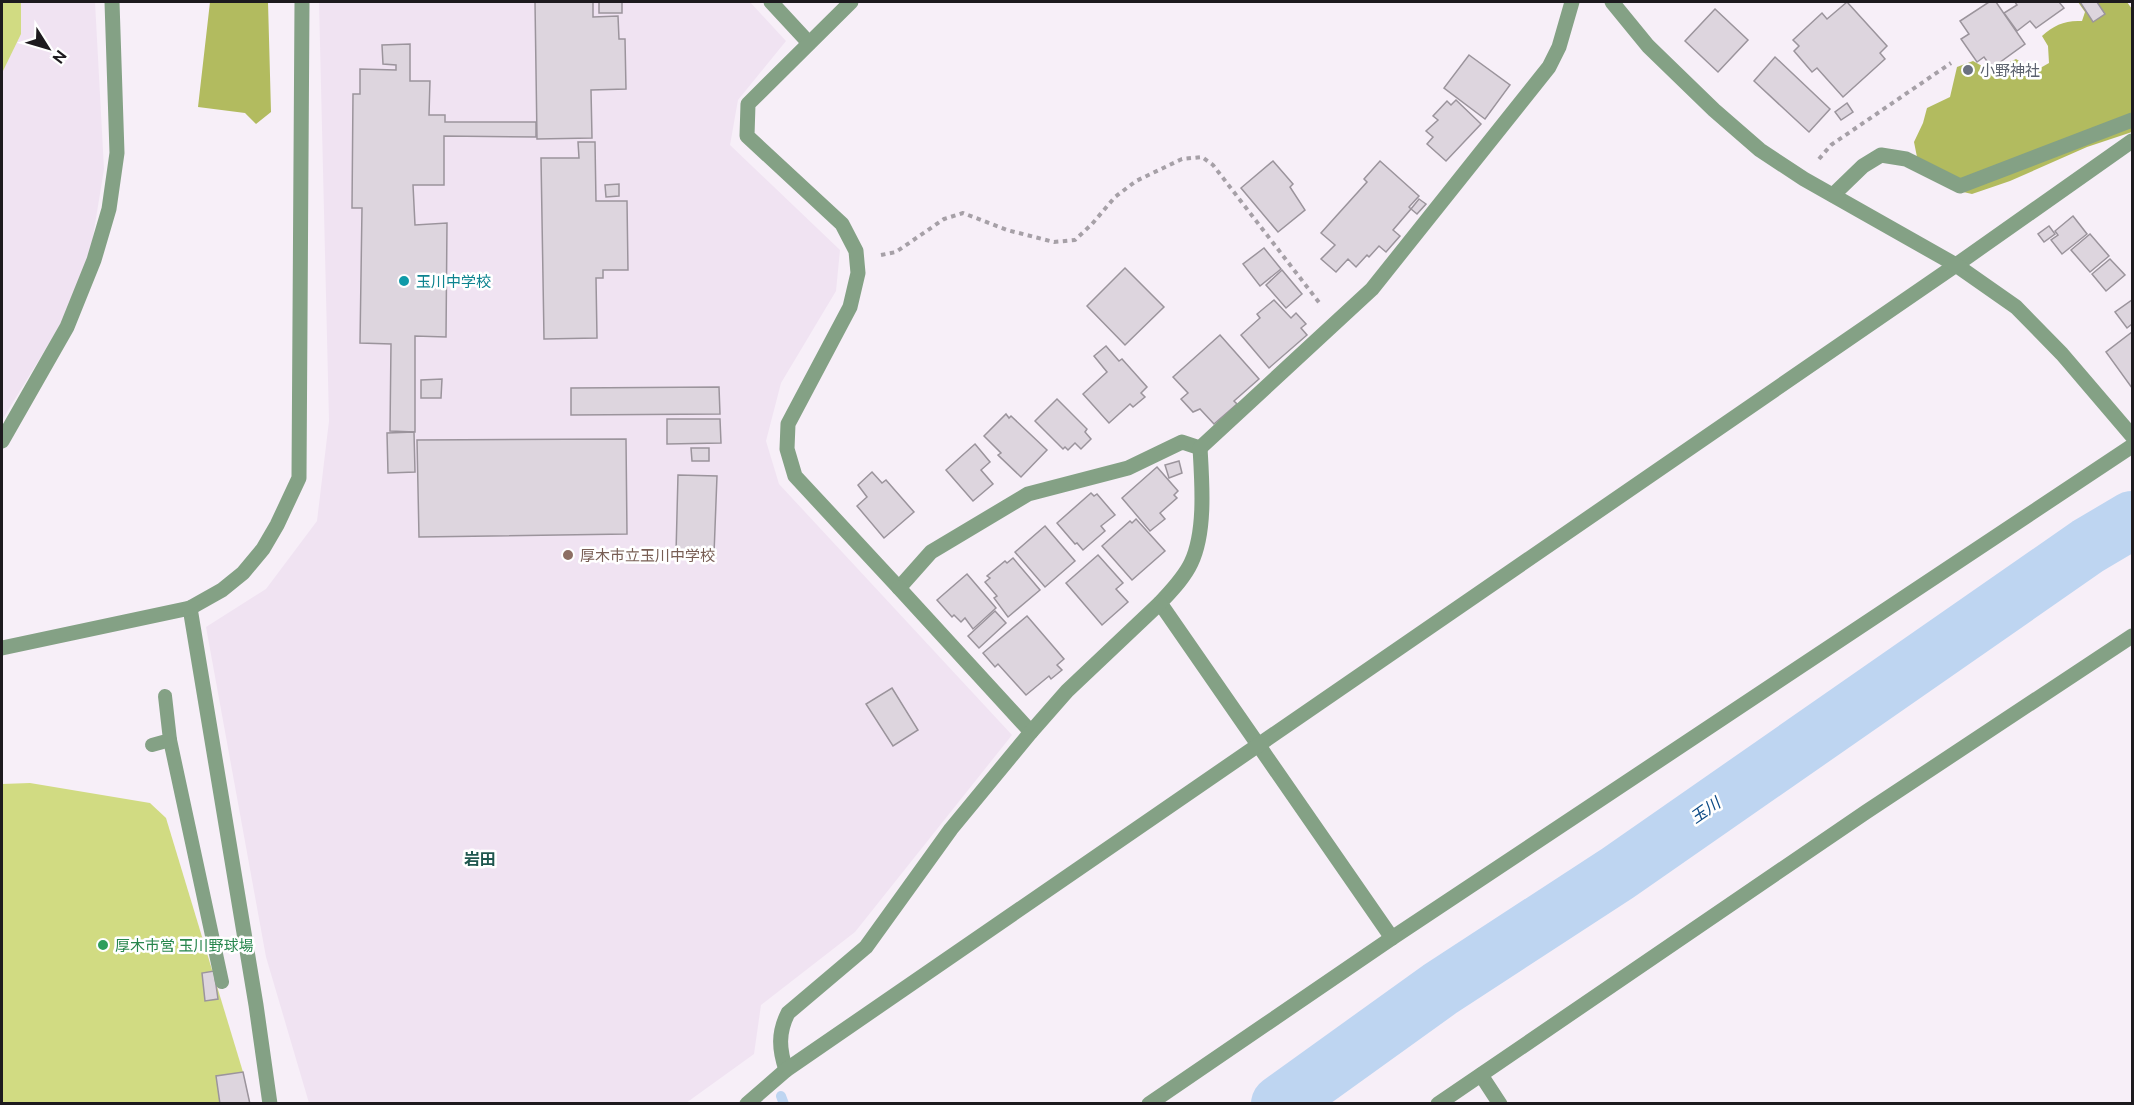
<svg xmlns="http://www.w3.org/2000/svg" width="2134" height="1105" viewBox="0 0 2134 1105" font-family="Ubuntu,'Noto Sans JP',sans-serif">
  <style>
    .built { fill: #f0e3f2 }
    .green { fill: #d1db82 }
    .forest { fill: #b2bb5f }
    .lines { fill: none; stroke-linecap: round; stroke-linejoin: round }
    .stream { stroke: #bed5f1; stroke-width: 10 }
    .river { stroke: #bed5f1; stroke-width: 58 }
    .building { fill: #ddd5de; stroke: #9b949c; stroke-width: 1.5 }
    .path { stroke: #a6a0a7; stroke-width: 4; stroke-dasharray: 4.5 4.5; stroke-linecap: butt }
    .service { stroke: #84a185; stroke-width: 14 }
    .minor { stroke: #84a185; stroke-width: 15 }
    .tertiary { stroke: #84a185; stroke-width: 15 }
    .worship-dot { fill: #6b7280; stroke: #fff; stroke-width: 2 }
    .culture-dot { fill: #0f9aa8; stroke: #fff; stroke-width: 2 }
    .education-dot { fill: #8d6e63; stroke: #fff; stroke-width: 2 }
    .leisure-dot { fill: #2e9e5b; stroke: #fff; stroke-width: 2 }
    .labels { text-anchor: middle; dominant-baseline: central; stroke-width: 5; stroke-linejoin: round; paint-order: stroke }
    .worship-label { font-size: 15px; fill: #5b616d; stroke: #fff; text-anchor: start }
    .culture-label { font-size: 15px; fill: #0d838f; stroke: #fff; text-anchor: start }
    .education-label { font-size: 15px; fill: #785e54; stroke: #fff; text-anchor: start }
    .leisure-label { font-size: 15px; fill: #27864d; stroke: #fff; text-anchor: start }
    .water-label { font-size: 16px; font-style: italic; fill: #0a4985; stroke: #fff }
    .neighbourhood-label { font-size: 16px; font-weight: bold; fill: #1e564e; stroke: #fff }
  </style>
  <rect width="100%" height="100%" fill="#f7eff8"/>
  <!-- built -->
  <g class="built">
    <path d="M2,2H95L104,169L90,255L61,324L2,420Z"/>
    <path d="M319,2H750L786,41L738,100L730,145L840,250L836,291L781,383L766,441L779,484L1012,735L855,932L761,1005L754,1054L686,1103H309L266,957L206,627L266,589L317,521L329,421Z"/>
  </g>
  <!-- green -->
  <g class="green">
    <path d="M2,2H21V34L2,73Z"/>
    <path d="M30,783L150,803L166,818L243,1072L250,1103H2V784Z"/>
  </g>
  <!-- forest -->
  <g class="forest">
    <path d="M210,2H268L271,112L256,124L245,113L198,107Z"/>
    <path d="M2078,2H2127L2132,9V132L2087,147L2010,181L1972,194L1950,189L1917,157L1914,142L1923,123L1927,108L1950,97L1957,67L1973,61L1991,71L2016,59L2035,71L2049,63L2048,46L2042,36C2054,25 2065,20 2082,21L2085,12Z"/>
  </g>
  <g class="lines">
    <!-- stream -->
    <path class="stream" d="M781,1096L784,1104"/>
    <!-- river -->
    <path class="river" d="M1280,1104L1440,989L1618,873L2088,546L2132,520"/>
  </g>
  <!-- building -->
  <g class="building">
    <path d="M535,2H593V17L618,16L619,39H625L626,89L591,90L592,138L537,139Z"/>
    <rect x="599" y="2" width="23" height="11"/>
    <path d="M1847,2L1887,46L1880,53L1885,59L1843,97L1817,68L1812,72L1794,51L1799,46L1793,40L1822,13L1827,19Z"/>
    <path d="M1989,2H1996L2025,44L1992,68L1984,57L1977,62L1961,39L1969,34L1960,21Z"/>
    <path d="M2015,2H2059L2064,8L2036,28L2030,21L2017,31L2004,13L2017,5Z"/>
    <path d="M2080,2H2097L2105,14L2093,22Z"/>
    <path d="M1715,9L1748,40L1718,72L1685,41Z"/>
    <path d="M410,44V81H430L429,115H445V122H536V137L444,136V185H413L415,225L447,223L446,337L415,336V432L390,431L391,344L360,343L362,208H352L353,94H360V69L396,70V65L383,64L382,45Z"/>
    <path d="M1469,55L1510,85L1485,119L1444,88Z"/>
    <path d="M1775,57L1830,109L1809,132L1754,81Z"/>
    <path d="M1456,100L1481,124L1446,161L1427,144L1433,137L1426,131L1438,120L1433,116L1447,101L1451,105Z"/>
    <path d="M1847,103L1853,112L1841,120L1835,112Z"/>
    <path d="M578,142H595L596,201H627L628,270H603V278H596L597,338L544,339L541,158H579Z"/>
    <path d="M1273,161L1293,184L1290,187L1305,210L1278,232L1241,188Z"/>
    <path d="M1380,161L1419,196L1409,207L1411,209L1393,230L1400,236L1386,252L1379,246L1369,257L1367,255L1356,267L1348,259L1336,272L1321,259L1335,245L1321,233L1367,182L1364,179Z"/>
    <path d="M619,184V196L606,197L605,185Z"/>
    <path d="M1419,199L1426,204L1417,214L1411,209Z"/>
    <path d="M2073,216L2087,234L2062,254L2051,240L2058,235L2055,231Z"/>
    <path d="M2049,226L2055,234L2044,242L2038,234Z"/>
    <path d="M2090,234L2109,256L2090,272L2071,250Z"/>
    <path d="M1264,248L1281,269L1260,286L1243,264Z"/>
    <path d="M2110,259L2125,275L2106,291L2092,274Z"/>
    <path d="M1125,268L1164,307L1125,345L1087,306Z"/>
    <path d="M1282,270L1302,294L1286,308L1266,285Z"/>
    <path d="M1274,300L1291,318L1296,313L1306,324L1301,328L1307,335L1269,368L1241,335L1260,318L1257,314Z"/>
    <path d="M2132,300V324L2127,328L2115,312Z"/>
    <path d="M2132,332V388L2106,352Z"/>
    <path d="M1220,335L1259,379L1234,401L1237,404L1214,424L1200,409L1193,412L1181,399L1188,393L1173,377Z"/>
    <path d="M1106,346L1119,361L1122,359L1147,387L1141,393L1145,397L1133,407L1130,404L1109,423L1083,394L1107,372L1094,356Z"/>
    <path d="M442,379L441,398H421V380Z"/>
    <path d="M719,387L720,414L571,415V388Z"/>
    <path d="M1057,399L1087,429L1085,432L1091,439L1081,449L1075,443L1068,450L1065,447L1063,449L1035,421Z"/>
    <path d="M1006,414L1009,418L1011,416L1047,450L1021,477L998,455L1001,453L984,436Z"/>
    <path d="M667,419H720L721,443L667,444Z"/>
    <path d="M414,432L415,472L388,473L387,433Z"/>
    <path d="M626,439L627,534L419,537L417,440Z"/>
    <path d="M975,444L990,462L981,470L993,484L973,501L946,470Z"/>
    <path d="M691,448H709V461H692Z"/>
    <path d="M1179,461L1182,473L1169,478L1165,465Z"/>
    <path d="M1157,467L1178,491L1174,495L1177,498L1160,513L1165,519L1150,531L1122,498Z"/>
    <path d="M872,472L882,483L886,480L914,512L884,538L857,506L867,497L858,485Z"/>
    <path d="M678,475L717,476L714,554L676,553Z"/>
    <path d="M1091,493L1094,496L1097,494L1115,515L1101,526L1105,531L1083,550L1077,543L1075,544L1057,523Z"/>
    <path d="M1136,519L1165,551L1132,580L1102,546L1130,521L1132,523Z"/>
    <path d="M1045,526L1075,561L1045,587L1015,552Z"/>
    <path d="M1098,555L1123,583L1116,589L1128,602L1102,625L1066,583Z"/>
    <path d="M1013,558L1040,590L1008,617L994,598L997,596L985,582L990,578L987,576L1005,561L1007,563Z"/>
    <path d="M967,574L996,608L973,629L965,618L961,622L954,615L952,617L937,600Z"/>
    <path d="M995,611L1006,623L979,648L968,636Z"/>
    <path d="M1027,616L1064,659L1057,665L1062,670L1051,679L1049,676L1026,695L998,664L995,667L983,653Z"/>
    <path d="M892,688L918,730L893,746L866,704Z"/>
    <path d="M214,971L218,999L205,1001L202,973Z"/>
    <path d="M243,1072L250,1104H220L216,1076Z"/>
  </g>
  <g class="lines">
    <!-- path -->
    <g class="path">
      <path d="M1819,159L1831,145L1951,63"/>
      <path d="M881,255L896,252L944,219L963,213L1007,230L1054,242L1075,240L1092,224L1115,197L1136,181L1182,159L1202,157L1213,165L1321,305"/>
    </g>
    <!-- service -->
    <g class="service">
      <path d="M170,740L222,982"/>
      <path d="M152,745L170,740L165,696"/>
    </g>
    <!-- minor -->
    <g class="minor">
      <path d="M771,2L809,43"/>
      <path d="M851,2L748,104L747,136L842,224L856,251L858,273L850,307L788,424L787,449L795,476L899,588L931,552L1028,494L1128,468L1182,442L1200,448C1202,482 1206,532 1191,563C1184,578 1171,591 1160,603L1392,938"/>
      <path d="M1833,195L1863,166L1881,155L1906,159L1960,186L2132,120"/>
      <path d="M1200,448L1372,289L1549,67L1559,47L1572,2"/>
      <path d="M899,588L1031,732"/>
      <path d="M190,608L256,1005L270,1104"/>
      <path d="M2,648L190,608L222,590L243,573L263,549L277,525L299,478L302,2"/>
      <path d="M786,1070C779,1049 778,1033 788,1013L866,947L951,829L1031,732L1067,691L1160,603"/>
      <path d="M1481,1075L1500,1104"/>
      <path d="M747,1104L786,1070L1956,265L2132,141"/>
      <path d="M1149,1104L1392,938L2132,446"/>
      <path d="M1438,1104L1866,812L2132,636"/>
    </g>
    <!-- tertiary -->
    <g class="tertiary">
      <path d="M1612,2L1648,46L1714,110L1760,150L1804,179L1956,265L2016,307L2062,354L2132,436"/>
      <path d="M2,441L67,327L94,260L109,209L117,153L112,2"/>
    </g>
  </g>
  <!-- markers -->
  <circle class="worship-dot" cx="1968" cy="70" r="6"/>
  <circle class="culture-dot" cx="404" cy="281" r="6"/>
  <circle class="education-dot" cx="568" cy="555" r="6"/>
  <circle class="leisure-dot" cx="103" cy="945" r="6"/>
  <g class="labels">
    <!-- worship labels -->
    <g class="worship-label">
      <text x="1980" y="70">小野神社</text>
    </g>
    <!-- culture labels -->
    <g class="culture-label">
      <text x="416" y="281">玉川中学校</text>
    </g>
    <!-- education labels -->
    <g class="education-label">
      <text x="580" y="555">厚木市立玉川中学校</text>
    </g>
    <!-- leisure labels -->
    <g class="leisure-label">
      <text x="115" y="945">厚木市営 玉川野球場</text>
    </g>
    <!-- water labels -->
    <g class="water-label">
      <text transform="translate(1705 810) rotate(-35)">玉川</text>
    </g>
    <!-- neighbourhood labels -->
    <g class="neighbourhood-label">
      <text x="480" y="859">岩田</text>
    </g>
  </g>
  <!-- border -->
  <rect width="2134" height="1105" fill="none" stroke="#1d1a1e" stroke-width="6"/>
  <!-- north arrow -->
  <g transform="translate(48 48) rotate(127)" stroke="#ffffff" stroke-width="4.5" paint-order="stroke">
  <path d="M0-4.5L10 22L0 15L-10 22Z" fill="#1d1a1e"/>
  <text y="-9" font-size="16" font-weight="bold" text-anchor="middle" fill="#1d1a1e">N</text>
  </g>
</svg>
